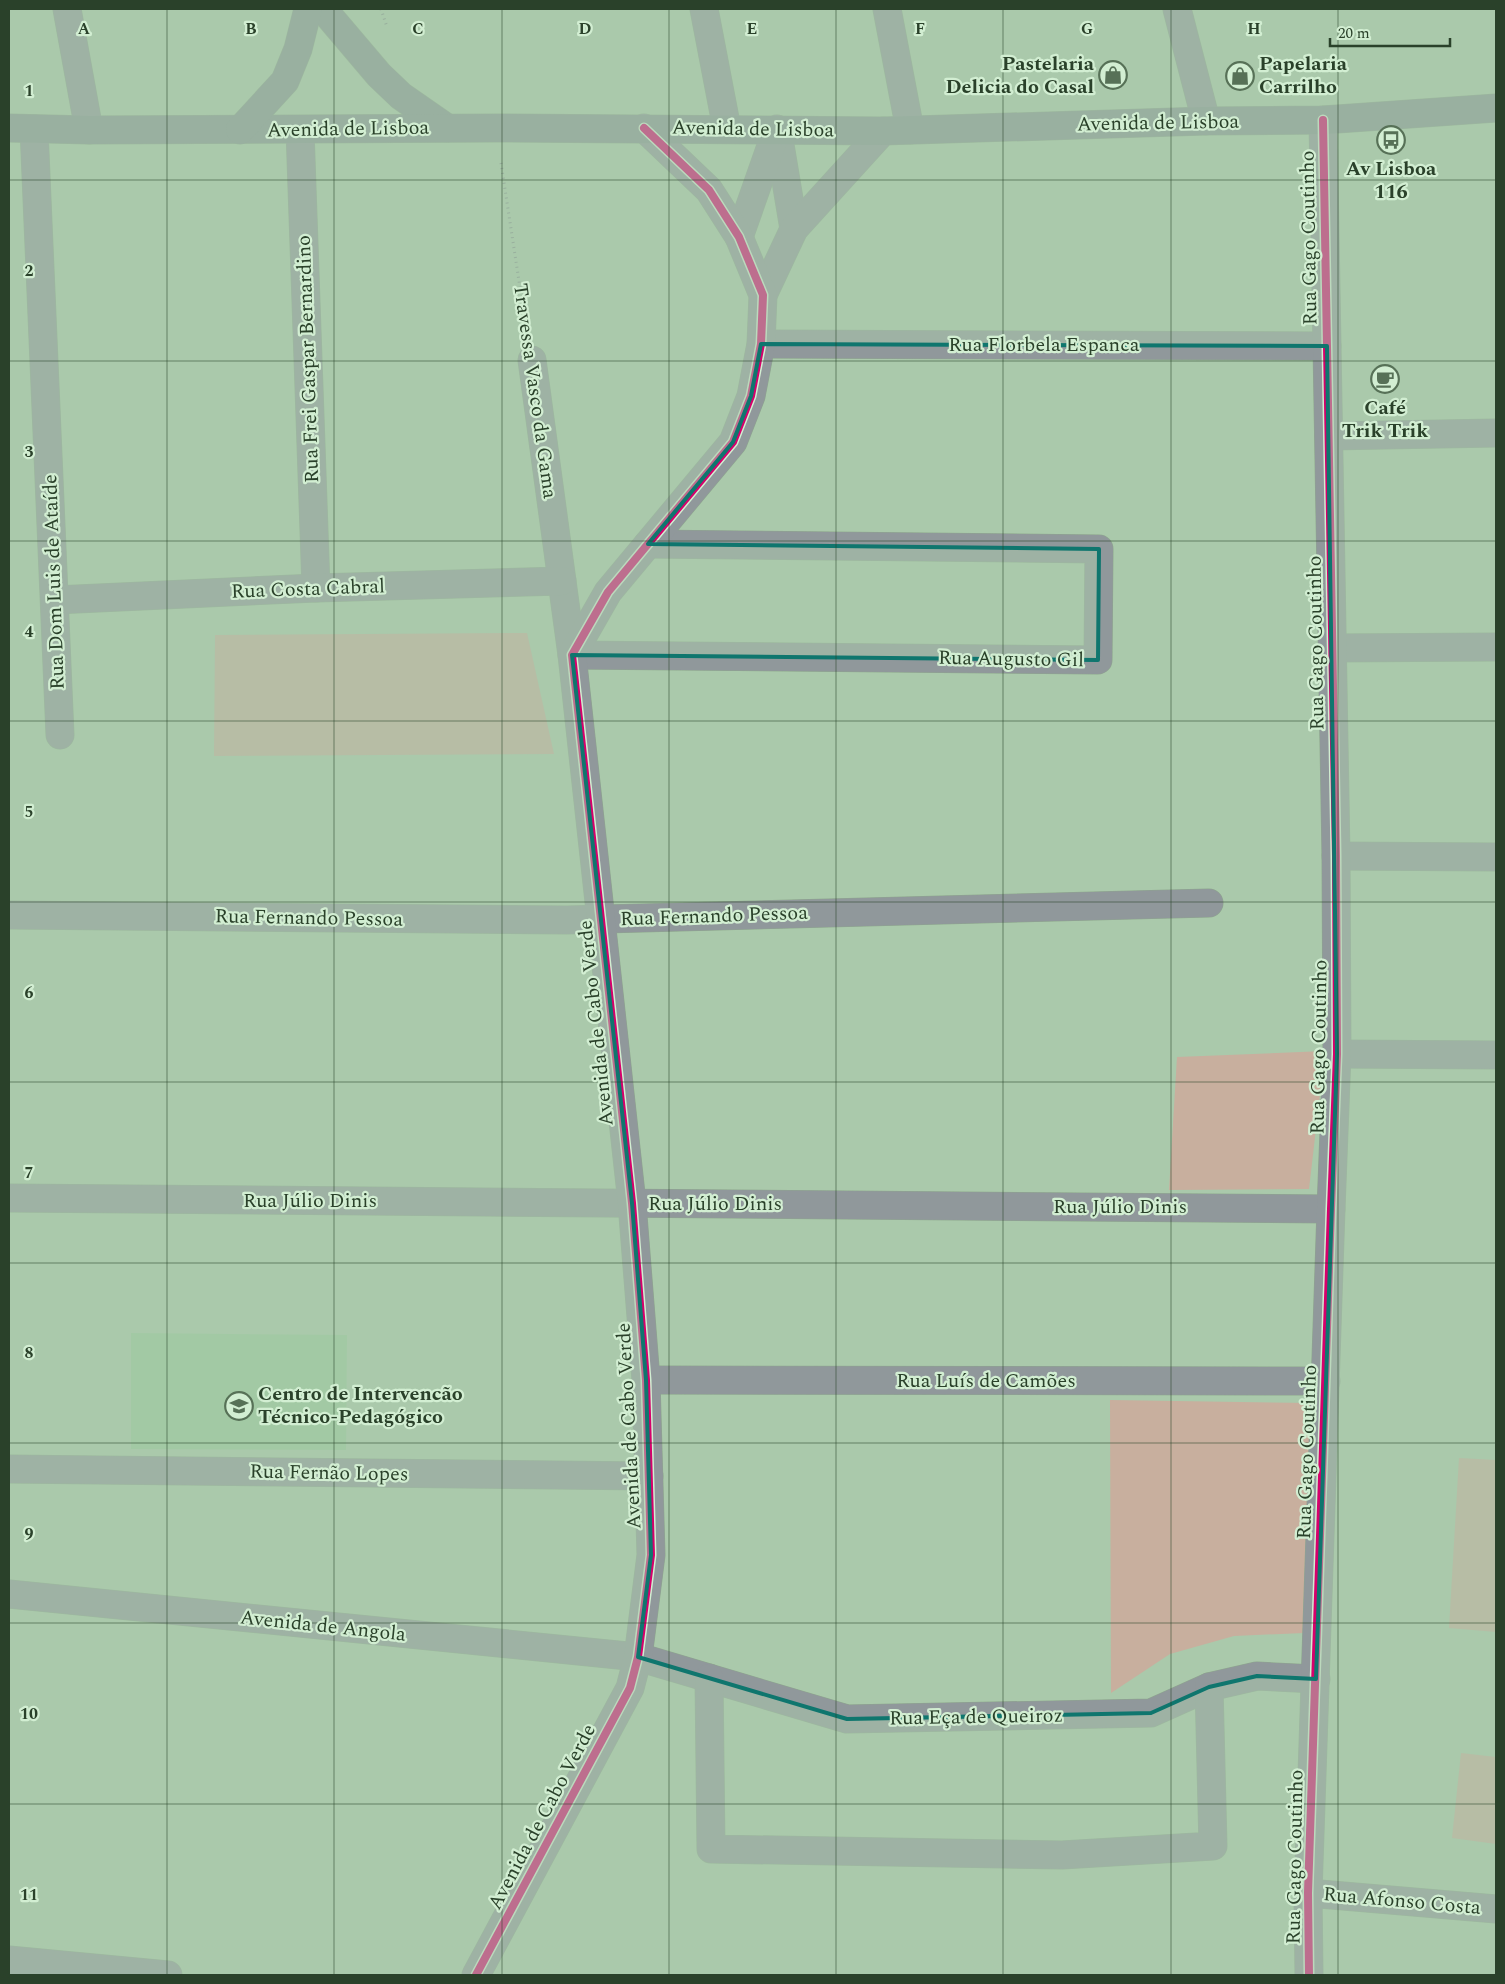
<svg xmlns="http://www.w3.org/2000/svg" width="1505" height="1984" viewBox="0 0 1505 1984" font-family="Spectral,serif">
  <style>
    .built { fill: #9aca9c }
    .green { fill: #c8af9e }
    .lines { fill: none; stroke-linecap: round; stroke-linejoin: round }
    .minor-casing { stroke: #8ea68e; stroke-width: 29 }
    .major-casing { stroke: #8ea68e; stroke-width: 29 }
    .path { stroke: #86938e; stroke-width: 3; stroke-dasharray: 1 4; stroke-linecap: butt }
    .minor { stroke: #90989b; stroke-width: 28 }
    .major { stroke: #859292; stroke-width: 28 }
    .cycleway-casing { stroke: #d2eed2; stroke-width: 11 }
    .cycleway { stroke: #d6006c; stroke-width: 8 }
    .marked { fill: none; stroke: #0f766e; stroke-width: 4; stroke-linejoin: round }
    .grid { fill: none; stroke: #2a412a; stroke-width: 1; stroke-opacity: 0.55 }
    .labels { text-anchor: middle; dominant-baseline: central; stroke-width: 4.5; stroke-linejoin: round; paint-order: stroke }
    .poi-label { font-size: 20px; font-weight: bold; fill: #2a412a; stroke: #d2eed2; text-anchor: start }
    .street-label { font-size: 20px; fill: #2a412a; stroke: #d2eed2 }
    .grid-label { font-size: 16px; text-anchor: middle; font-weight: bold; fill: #2a412a; stroke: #d2eed2; stroke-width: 4.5; stroke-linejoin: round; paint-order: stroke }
  </style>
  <rect width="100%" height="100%" fill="#aac9ab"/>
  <!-- built -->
  <path class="built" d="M131,1333L347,1335L346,1450L131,1449Z"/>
  <!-- green -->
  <g class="green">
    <path d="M527,633L554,754L214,756L215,635Z"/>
    <path d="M1325,1051L1309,1189L1169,1190L1177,1057Z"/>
    <path d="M1110,1400L1310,1403L1304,1633L1234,1636L1170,1654L1111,1693Z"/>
    <path d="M1459,1458L1496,1460V1632L1449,1628Z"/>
    <path d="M1461,1753L1496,1757V1844L1452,1838Z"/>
  </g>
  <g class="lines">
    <defs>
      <g id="minor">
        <path d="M67,9L89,130"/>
        <path d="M704,9L727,129"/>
        <path d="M887,9L910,130"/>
        <path d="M1177,9L1206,121"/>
        <path d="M34,129L60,735"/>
        <path d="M300,130L316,588"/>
        <path d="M778,133L794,229"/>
        <path d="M739,237L777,129"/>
        <path d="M763,295L794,229L883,131"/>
        <path d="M761,344L1327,346"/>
        <path d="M532,360L572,655L1098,660L1099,549L648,544"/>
        <path d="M1329,436L1496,433"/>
        <path d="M55,600L316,588L562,581"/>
        <path d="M1333,648L1496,647"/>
        <path d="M1336,856L1496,857"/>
        <path d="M9,915L567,920L1209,903"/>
        <path d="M1337,1054L1496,1055"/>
        <path d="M9,1198L1331,1209"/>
        <path d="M646,1380L1326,1381"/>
        <path d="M9,1469L649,1476"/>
        <path d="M9,1594L638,1657L847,1719L1151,1713L1209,1687L1257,1676L1316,1679"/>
        <path d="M709,1678L711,1849L1062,1855L1213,1846L1209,1687"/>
        <path d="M1308,1893L1496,1909"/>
        <path d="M9,1960L168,1975"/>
        <path d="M476,1975L630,1688L638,1657L651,1555L646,1380L632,1203L572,655L608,592L733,442L751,396L761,344L763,295L739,237L709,190L644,128"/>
        <path d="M1309,1975L1308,1893L1331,1209L1337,1054L1336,856L1323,120"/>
      </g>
      <g id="major">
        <path d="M323,9L379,75L401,96L447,128"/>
        <path d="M9,128L89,130L495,128L883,131L1206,121L1323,120L1496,108"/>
        <path d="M240,130L285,81L298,49L308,9"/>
      </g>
    </defs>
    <!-- minor casing -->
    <use href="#minor" class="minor-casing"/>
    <!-- major casing -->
    <use href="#major" class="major-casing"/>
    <!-- path -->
    <g class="path">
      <path d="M381,9L387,27"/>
      <path d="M501,163L526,327"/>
    </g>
    <!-- minor -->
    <use href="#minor" class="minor"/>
    <!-- major -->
    <use href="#major" class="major"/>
    <defs>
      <g id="cycleway">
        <path d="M476,1975L630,1688L638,1657L651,1555L646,1380L632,1203L572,655L608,592L733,442L751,396L761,344L763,295L739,237L709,190L644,128"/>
        <path d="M1309,1975L1308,1893L1331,1209L1337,1054L1336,856L1323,120"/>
      </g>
    </defs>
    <!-- cycleway casing -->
    <use href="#cycleway" class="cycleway-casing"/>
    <!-- cycleway -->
    <use href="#cycleway" class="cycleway"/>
  </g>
  <!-- marked area -->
  <path d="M0 0H1505V1984H0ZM761,344L1327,346L1337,1054L1316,1679L1257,1676L1209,1687L1151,1713L847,1719L638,1657L651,1555L646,1380L632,1203L572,655L1098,660L1099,549L648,544L733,442L751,396Z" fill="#aac9ab" fill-opacity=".55" fill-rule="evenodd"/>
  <path class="marked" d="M761,344L1327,346L1337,1054L1316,1679L1257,1676L1209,1687L1151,1713L847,1719L638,1657L651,1555L646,1380L632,1203L572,655L1098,660L1099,549L648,544L733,442L751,396Z"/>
  <!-- grid -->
  <path class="grid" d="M167,9V1975M334,9V1975M502,9V1975M669,9V1975M836,9V1975M1003,9V1975M1171,9V1975M1338,9V1975M9,180H1496M9,361H1496M9,541H1496M9,721H1496M9,902H1496M9,1082H1496M9,1263H1496M9,1443H1496M9,1623H1496M9,1804H1496"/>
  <!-- icons -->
  <defs>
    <symbol id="shop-ring" viewBox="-11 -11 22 22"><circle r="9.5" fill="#d2eed2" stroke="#577157" stroke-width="1.5"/><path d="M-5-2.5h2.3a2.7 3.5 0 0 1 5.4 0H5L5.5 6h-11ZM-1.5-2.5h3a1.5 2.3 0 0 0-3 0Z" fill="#577157"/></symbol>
    <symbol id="bus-ring" viewBox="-11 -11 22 22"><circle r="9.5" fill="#d2eed2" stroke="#577157" stroke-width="1.5"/><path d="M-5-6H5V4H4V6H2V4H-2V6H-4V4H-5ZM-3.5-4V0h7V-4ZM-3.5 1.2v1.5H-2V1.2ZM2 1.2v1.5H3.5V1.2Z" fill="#577157"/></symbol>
    <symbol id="cafe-ring" viewBox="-11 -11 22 22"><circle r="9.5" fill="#d2eed2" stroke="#577157" stroke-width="1.5"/><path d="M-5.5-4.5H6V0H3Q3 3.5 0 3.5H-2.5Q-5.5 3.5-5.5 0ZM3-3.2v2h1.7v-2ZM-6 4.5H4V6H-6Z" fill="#577157"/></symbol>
    <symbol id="school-ring" viewBox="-11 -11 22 22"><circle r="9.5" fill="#d2eed2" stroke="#577157" stroke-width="1.5"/><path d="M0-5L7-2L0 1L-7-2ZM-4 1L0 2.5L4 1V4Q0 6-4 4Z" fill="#577157"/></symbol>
  </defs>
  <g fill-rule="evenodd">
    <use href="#shop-ring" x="1097" y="59" width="32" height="32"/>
    <use href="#shop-ring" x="1224" y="60" width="32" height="32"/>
    <use href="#bus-ring" x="1375" y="124" width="32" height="32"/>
    <use href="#cafe-ring" x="1369" y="363" width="32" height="32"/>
    <use href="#school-ring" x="223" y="1390" width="32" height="32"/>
  </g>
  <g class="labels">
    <!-- poi labels -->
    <g class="poi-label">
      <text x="1094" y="64" text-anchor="end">Pastelaria<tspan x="1094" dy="23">Delicia do Casal</tspan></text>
      <text x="1259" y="64">Papelaria<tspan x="1259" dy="23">Carrilho</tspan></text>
      <text x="1391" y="169" text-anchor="middle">Av Lisboa<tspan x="1391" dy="23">116</tspan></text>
      <text x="1385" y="408" text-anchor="middle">Café<tspan x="1385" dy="23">Trik Trik</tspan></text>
      <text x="258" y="1394">Centro de Intervencão<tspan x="258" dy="23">Técnico-Pedagógico</tspan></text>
    </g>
    <!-- street labels -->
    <g class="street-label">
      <text transform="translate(1158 123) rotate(-1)">Avenida de Lisboa</text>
      <text transform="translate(348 129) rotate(-1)">Avenida de Lisboa</text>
      <text transform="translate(753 129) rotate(1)">Avenida de Lisboa</text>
      <text transform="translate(1309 238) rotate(-91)">Rua Gago Coutinho</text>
      <text x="1044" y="345">Rua Florbela Espanca</text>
      <text transform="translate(308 359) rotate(-92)">Rua Frei Gaspar Bernardino</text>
      <text transform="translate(535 391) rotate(82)">Travessa Vasco da Gama</text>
      <text transform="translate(54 582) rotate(-92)">Rua Dom Luis de Ataíde</text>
      <text transform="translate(308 589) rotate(-2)">Rua Costa Cabral</text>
      <text transform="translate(1316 643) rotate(-91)">Rua Gago Coutinho</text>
      <text transform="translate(1011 659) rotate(1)">Rua Augusto Gil</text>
      <text transform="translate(714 916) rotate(-2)">Rua Fernando Pessoa</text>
      <text transform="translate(309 918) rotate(1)">Rua Fernando Pessoa</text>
      <text transform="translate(596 1023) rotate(-96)">Avenida de Cabo Verde</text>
      <text transform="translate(1319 1047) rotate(-89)">Rua Gago Coutinho</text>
      <text x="310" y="1201">Rua Júlio Dinis</text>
      <text x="715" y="1204">Rua Júlio Dinis</text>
      <text x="1120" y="1207">Rua Júlio Dinis</text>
      <text x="986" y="1381">Rua Luís de Camões</text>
      <text transform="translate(629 1426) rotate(-93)">Avenida de Cabo Verde</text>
      <text transform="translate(1307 1452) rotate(-88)">Rua Gago Coutinho</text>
      <text transform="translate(329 1473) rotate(1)">Rua Fernão Lopes</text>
      <text transform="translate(323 1626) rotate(6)">Avenida de Angola</text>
      <text transform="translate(976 1717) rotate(-1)">Rua Eça de Queiroz</text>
      <text transform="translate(542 1817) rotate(-62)">Avenida de Cabo Verde</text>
      <text transform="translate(1295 1857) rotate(-89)">Rua Gago Coutinho</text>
      <text transform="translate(1402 1901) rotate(5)">Rua Afonso Costa</text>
    </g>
  </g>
  <g class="grid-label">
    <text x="84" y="34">A</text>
    <text x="251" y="34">B</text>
    <text x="418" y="34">C</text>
    <text x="585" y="34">D</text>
    <text x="752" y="34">E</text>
    <text x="920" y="34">F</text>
    <text x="1087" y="34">G</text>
    <text x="1254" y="34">H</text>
    <text x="29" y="96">1</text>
    <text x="29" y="276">2</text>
    <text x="29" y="457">3</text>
    <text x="29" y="637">4</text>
    <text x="29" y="817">5</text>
    <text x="29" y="998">6</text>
    <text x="29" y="1178">7</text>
    <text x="29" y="1358">8</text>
    <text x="29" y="1539">9</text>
    <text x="29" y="1719">10</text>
    <text x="29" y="1900">11</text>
  </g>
  <!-- border -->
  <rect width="1505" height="1984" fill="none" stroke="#2a412a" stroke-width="20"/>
  <!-- scale -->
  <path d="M1330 38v8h120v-8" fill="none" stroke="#2a412a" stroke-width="2.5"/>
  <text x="1338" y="38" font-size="15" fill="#2a412a" stroke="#d2eed2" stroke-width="4" paint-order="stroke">20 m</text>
</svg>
